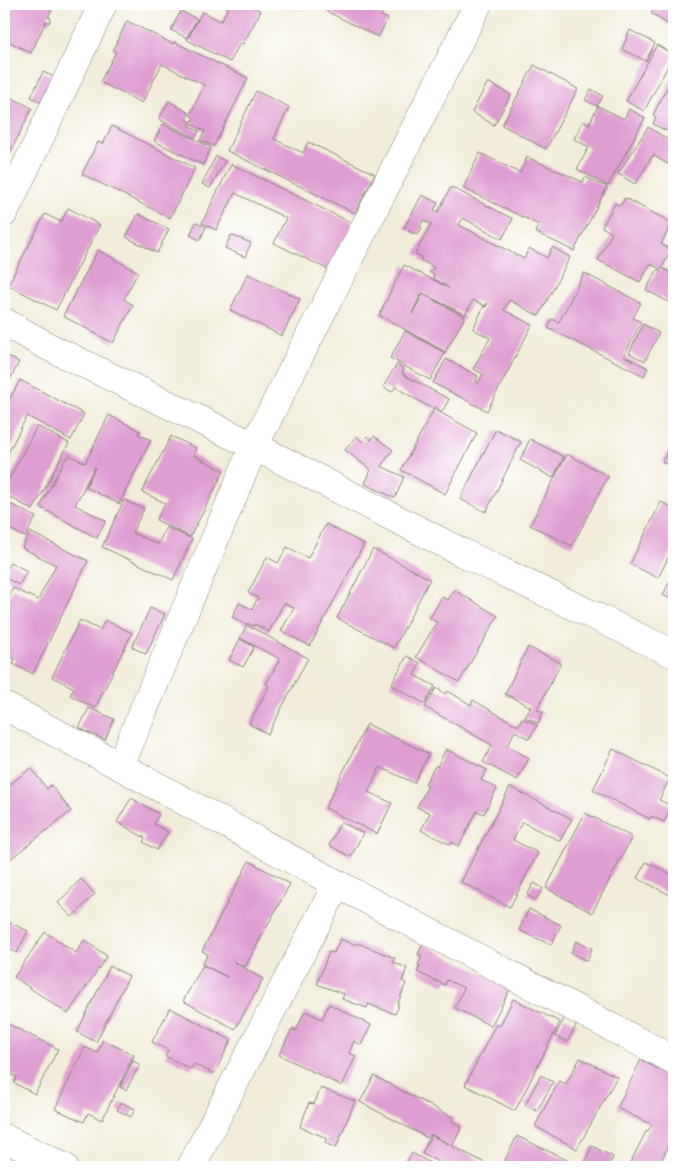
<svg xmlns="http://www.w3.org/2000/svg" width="678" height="1171" viewBox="0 0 678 1171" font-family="Vollkorn,serif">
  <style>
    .building { fill: #df9ed2 }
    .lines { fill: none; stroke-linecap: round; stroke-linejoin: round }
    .street-casing { stroke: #86847a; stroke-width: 29 }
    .street { stroke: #fff; stroke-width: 28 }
  </style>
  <rect width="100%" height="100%" fill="#fff"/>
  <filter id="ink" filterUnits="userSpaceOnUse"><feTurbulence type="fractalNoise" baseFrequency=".02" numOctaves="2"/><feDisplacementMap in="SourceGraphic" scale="10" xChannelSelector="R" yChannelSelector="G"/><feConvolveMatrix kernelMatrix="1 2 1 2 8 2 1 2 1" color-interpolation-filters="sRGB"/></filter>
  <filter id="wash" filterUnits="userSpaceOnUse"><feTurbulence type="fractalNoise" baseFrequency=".0096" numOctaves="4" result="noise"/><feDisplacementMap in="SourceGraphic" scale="20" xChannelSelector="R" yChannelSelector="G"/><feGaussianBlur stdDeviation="1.12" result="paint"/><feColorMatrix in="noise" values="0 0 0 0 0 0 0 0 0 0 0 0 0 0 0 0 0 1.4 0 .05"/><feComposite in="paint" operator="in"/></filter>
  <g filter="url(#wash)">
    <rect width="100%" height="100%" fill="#f1edd9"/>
    <g id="blocks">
      <!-- building -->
      <g class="building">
        <path d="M4,4H55L48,17L51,18L49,23L46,21L31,53L4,39Z"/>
        <path d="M230,4H246L261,11L243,44L240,43L230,62L187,40L202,12L221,21Z"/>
        <path d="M329,4H387L381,16L388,19L378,37L326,11Z"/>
        <path d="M657,4H674V23L672,27L651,13Z"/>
        <path d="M181,11L197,19L187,38L171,30Z"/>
        <path d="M127,21L173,44L174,42L248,78L214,146L200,140L205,131L191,124L194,117L190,115L204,85L162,64L142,103L100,82L116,52L113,50Z"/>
        <path d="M630,30L655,43L646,61L622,49Z"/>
        <path d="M657,45L674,55L644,111L626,101Z"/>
        <path d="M534,65L578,89L546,149L502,125Z"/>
        <path d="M43,72L54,77L41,102L31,97Z"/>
        <path d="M674,74V135L653,124L656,117L653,115Z"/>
        <path d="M488,82L511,95L494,125L472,112Z"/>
        <path d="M591,89L603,96L597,106L585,100Z"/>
        <path d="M256,91L289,107L274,139L303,153L308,142L375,174L355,213L227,151Z"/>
        <path d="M4,94L32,108L8,157L4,155Z"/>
        <path d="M169,101L189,113L186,119L191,122L189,124L191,127L199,131L195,138L159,119Z"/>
        <path d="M598,106L624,119L629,109L645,118L608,186L577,169L589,147L574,139L583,121L589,124Z"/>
        <path d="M163,124L211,147L203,165L154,141Z"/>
        <path d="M112,126L195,168L170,218L82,174L98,142L103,144Z"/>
        <path d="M648,127L674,143V168L653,155L635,184L618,174Z"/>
        <path d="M480,153L520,173L527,157L583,182L585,177L607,187L574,251L535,232L539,225L463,188Z"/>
        <path d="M216,156L225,161L210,188L202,184Z"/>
        <path d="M231,164L352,223L329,270L274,243L286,218L235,193L216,230L202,223Z"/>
        <path d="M451,187L513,219L502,239L463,218L459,225L524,259L529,248L547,258L552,247L570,257L539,316L509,300L504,310L532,325L487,411L433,383L446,359L478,376L475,382L478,383L483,374L473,369L490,338L473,329L484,306L486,307L488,302L485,306L473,300L465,315L422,293L412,314L423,294L465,317L445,352L379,315L404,265L449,288L433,278L434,275L430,273L434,267L420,260L422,257L415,254L431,224L423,220L420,227L422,228L417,235L404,228L422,195L438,203L434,210L438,212Z"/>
        <path d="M625,198L672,223L661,244L671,250L661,269L650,264L640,282L598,260L612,233L602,227L615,203L620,206Z"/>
        <path d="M68,208L100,225L56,310L8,285L45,214L61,222Z"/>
        <path d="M138,214L169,229L157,253L126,237Z"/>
        <path d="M196,222L206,227L200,240L190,235Z"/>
        <path d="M231,235L251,243L245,257L225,248Z"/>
        <path d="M98,250L138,272L124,299L133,305L113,343L63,316Z"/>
        <path d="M662,268L674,274V305L646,290L658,269L660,271Z"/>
        <path d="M584,273L641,303L633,318L641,322L624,356L648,368L644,376L548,328L552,319L559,322Z"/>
        <path d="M248,274L300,299L282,336L230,310Z"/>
        <path d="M643,324L659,333L645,361L629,353Z"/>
        <path d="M405,331L445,353L430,380L390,358Z"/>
        <path d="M4,354L19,362L4,392Z"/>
        <path d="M397,364L404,369L402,374L449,399L442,412L434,407L433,409L395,387L392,392L383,387Z"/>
        <path d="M20,380L84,414L71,440L27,416L4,461V410Z"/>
        <path d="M434,409L477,433L445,494L401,470Z"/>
        <path d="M109,415L140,431L138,434L151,440L119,504L86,487L95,467L75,505L106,521L97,538L40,507L65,459H67L69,455L85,463Z"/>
        <path d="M37,426L69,443L33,510L4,494V489Z"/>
        <path d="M496,429L521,442L486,512L460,499Z"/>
        <path d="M171,436L196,448L193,455L224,471L190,537L156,520L165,503L142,492Z"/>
        <path d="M356,436L363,442L367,436L371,440L374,436L393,450L381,466L404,477L395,498L365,484L371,470L345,450Z"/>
        <path d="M530,439L564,457L553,478L520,460Z"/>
        <path d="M674,439V468L662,462Z"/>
        <path d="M567,454L608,476L572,546L530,525Z"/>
        <path d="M124,500L144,509L132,533L158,544L166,527L192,539L173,580L102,547Z"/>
        <path d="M4,501L36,517L25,537L4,526Z"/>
        <path d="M661,502L674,509V551L672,550L658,578L630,564Z"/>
        <path d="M326,524L364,544L310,646L281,631L294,608L284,603L269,632L255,624L254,626L247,623L246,625L232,617L239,603L252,609L258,598L248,593L267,557L278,563L287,547L308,558Z"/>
        <path d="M30,532L88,561L33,674L13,664L15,659L4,654V608L13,588L38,600L56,565L22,548Z"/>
        <path d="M373,549L430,579L394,648L337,618Z"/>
        <path d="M10,562L27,571L19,585L4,577Z"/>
        <path d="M674,573V601L663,595Z"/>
        <path d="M454,590L498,616L459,682L416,657L437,622L430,618L442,597L448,600Z"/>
        <path d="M150,608L165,614L146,654L132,647Z"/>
        <path d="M80,620L100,630L105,620L132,633L95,708L70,695L74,688L52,677Z"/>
        <path d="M247,625L308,658L268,734L249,724L269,686L266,684L280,659L240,638Z"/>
        <path d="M240,639L254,647L243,667L229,660Z"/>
        <path d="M528,647L561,663L537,710L543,712L538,723L525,717L531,707L505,694Z"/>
        <path d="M407,656L420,663L414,675L435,686L425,704L391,685Z"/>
        <path d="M436,688L446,694L448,691L471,705L473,700L518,726L522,718L537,725L529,739L515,731L507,746L529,758L517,780L483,762L492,745L425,707Z"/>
        <path d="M89,708L114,719L105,740L79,728Z"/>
        <path d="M367,724L429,754L414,783L380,767L368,792L392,803L377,834L325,808Z"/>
        <path d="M446,749L487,770L481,780L497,788L484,814L477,811L459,846L452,842L451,845L421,830L430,813L417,807L428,786L425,784L435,766L437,767Z"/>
        <path d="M613,749L670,778L659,800L672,806L664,822L651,816L650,819L593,790Z"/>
        <path d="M31,768L47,789L51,785L71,811L4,864V789Z"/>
        <path d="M510,787L572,819L560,841L522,822L513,840L538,853L510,907L461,882Z"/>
        <path d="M131,798L159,814L154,824L168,832L157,850L143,842L145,838L117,822Z"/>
        <path d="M585,813L632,837L592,913L546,888Z"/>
        <path d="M341,822L363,833L351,857L329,845Z"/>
        <path d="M249,861L290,884L245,967L234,961V962L263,979L235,1029L183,1001L203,965L227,977L202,964L208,954L202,951Z"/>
        <path d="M646,862L674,876V897L637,878Z"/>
        <path d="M81,879L95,894L72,917L58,903Z"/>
        <path d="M534,883L543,888L536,900L527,895Z"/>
        <path d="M529,909L561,925L551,945L519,930Z"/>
        <path d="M4,920L28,931L17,953L4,947Z"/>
        <path d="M45,932L76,953L84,940L107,956L68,1014L14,977Z"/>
        <path d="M340,939L356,945L357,943L395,958L393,962L407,968L402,981L406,983L397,1005L399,1006L395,1014L368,1004L367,1008L342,999L344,994L317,984L329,952L334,953Z"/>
        <path d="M576,941L592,948L587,961L571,953Z"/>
        <path d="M423,944L511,987L491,1026L455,1008L464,988L447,980L445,985L417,972L420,966L418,965L422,956L418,954Z"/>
        <path d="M110,966L129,976L96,1042L77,1032Z"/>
        <path d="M513,999L560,1022L515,1111L465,1085L496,1024L500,1026Z"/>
        <path d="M329,1004L371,1025L361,1045L354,1041L349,1053L356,1056L342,1086L279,1055L292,1029L296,1031L305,1011L322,1019Z"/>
        <path d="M170,1008L231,1040L214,1074L194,1064L191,1069L165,1056L168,1050L152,1042Z"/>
        <path d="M565,1017L577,1024L567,1042L555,1036Z"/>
        <path d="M4,1022L58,1049L35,1094L14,1083L17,1077L4,1071Z"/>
        <path d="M103,1040L134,1055L102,1120L88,1113L84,1122L55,1109L85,1047L97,1053Z"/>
        <path d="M580,1058L617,1077L577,1149L535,1126L559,1081L566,1084Z"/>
        <path d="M641,1060L674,1077V1134L658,1167H628L647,1130L648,1131L652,1125L617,1108Z"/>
        <path d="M133,1061L140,1065L126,1090L120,1087Z"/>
        <path d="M541,1075L553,1082L537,1111L525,1105Z"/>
        <path d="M374,1076L454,1118L452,1121L462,1127L452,1146L491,1166V1167H449L422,1154L431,1135L449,1144L430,1134L428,1138L360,1102Z"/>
        <path d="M321,1088L355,1101L336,1148L325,1143L327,1138L300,1127L309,1103L314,1104Z"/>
        <path d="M121,1102L135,1109L131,1117L117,1110Z"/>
        <path d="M517,1136L569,1161L566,1167H532L521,1162L519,1167H514L504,1162Z"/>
        <path d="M592,1146L613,1157L608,1167H582Z"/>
        <path d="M412,1153L438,1167H404Z"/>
      </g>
    </g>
  </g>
  <g filter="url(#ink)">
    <use href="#blocks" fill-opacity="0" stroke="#86847a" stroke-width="1"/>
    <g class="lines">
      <defs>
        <g id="street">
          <path d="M4,213L103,4"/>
          <path d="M4,322L47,346L254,446L463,553L674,654"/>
          <path d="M4,706L120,766L337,884L674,1060"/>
          <path d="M120,766L254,446L478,4"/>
          <path d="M4,1138L64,1167"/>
          <path d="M191,1167L337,884"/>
        </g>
      </defs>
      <!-- street casing -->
      <use href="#street" class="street-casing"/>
      <!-- street -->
      <use href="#street" class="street"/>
    </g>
  </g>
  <!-- margin -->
  <rect width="678" height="1171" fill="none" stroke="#fff" stroke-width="20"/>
</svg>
